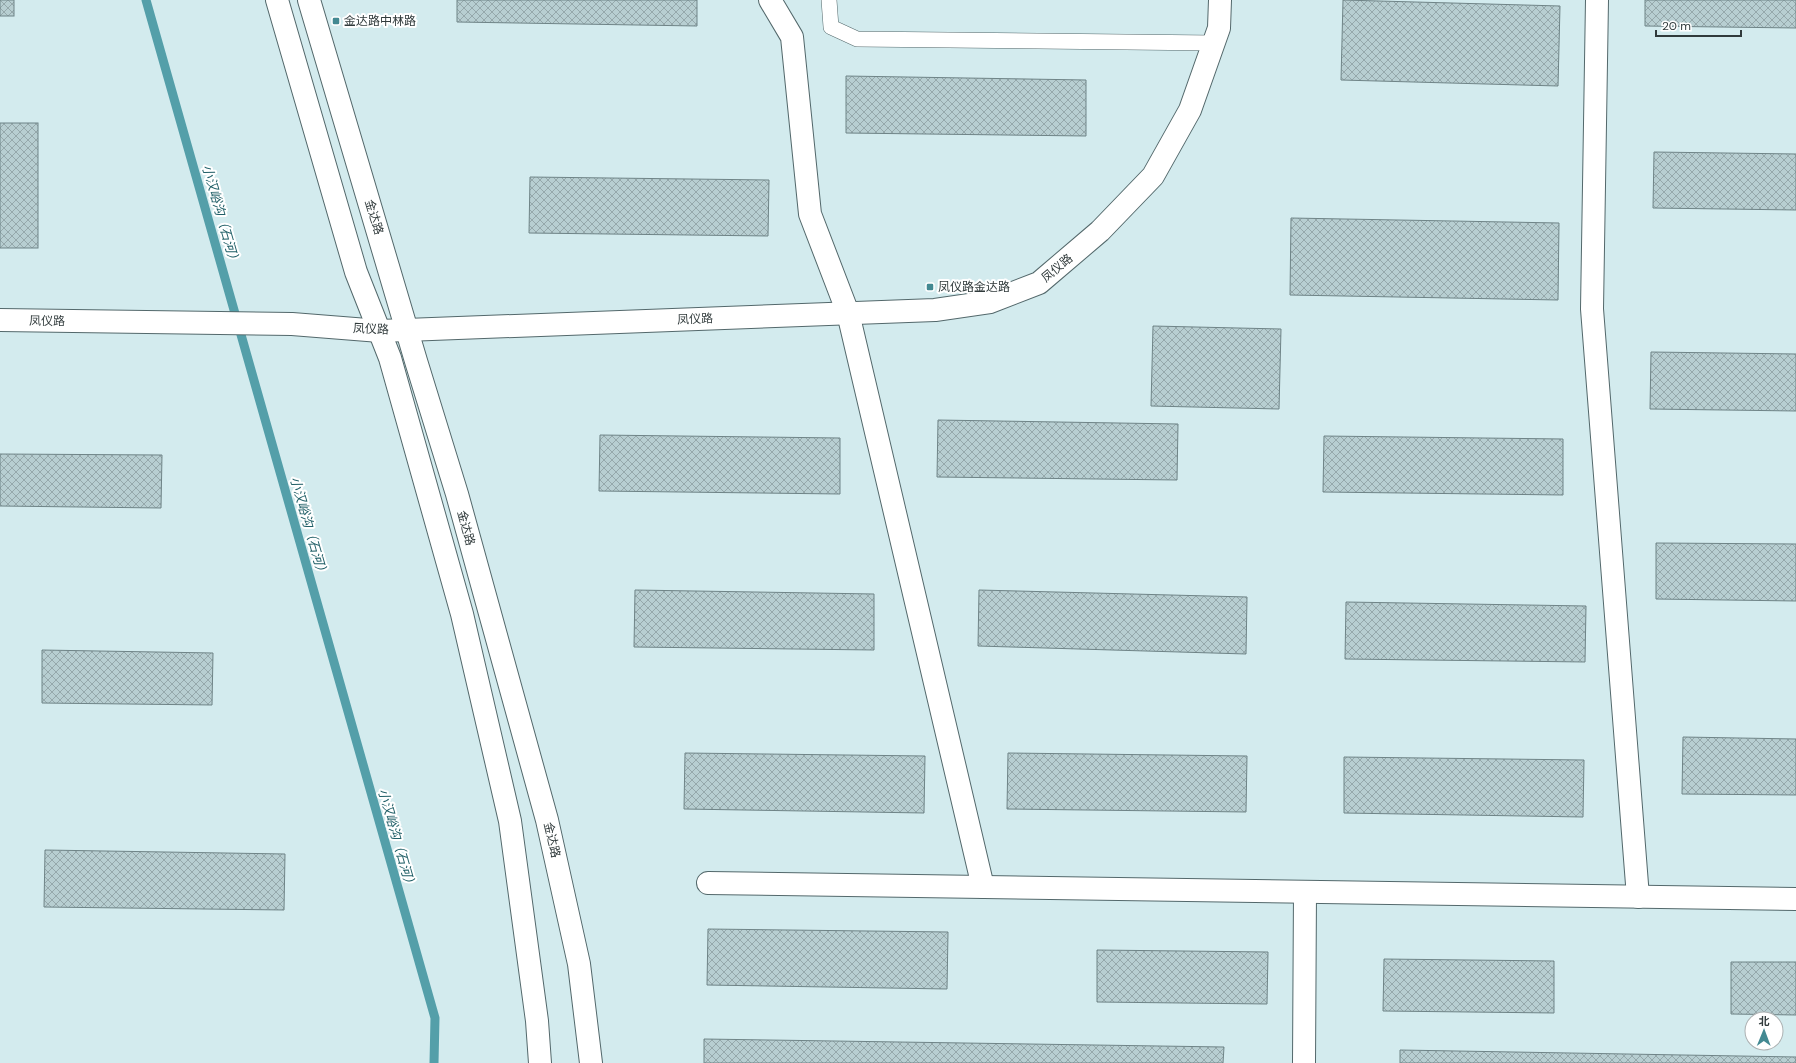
<svg xmlns="http://www.w3.org/2000/svg" width="1796" height="1063" viewBox="0 0 1796 1063" font-family="'DM Sans','Noto Sans SC',sans-serif">
  <style>
    .lines { fill: none; stroke-linecap: round; stroke-linejoin: round }
    .stream { stroke: #549fa9; stroke-width: 9 }
    .building { fill: url(#building-cross-hatch); stroke: #6f8487 }
    .service-casing { stroke: #53686b; stroke-width: 16 }
    .minor-casing { stroke: #53686b; stroke-width: 24 }
    .tertiary-casing { stroke: #53686b; stroke-width: 24 }
    .service { stroke: #fff; stroke-width: 15 }
    .minor { stroke: #fff; stroke-width: 22 }
    .tertiary { stroke: #fff; stroke-width: 22 }
    .poi-dot { fill: #438992; stroke: #fff; stroke-width: 1.5 }
    .labels { text-anchor: middle; dominant-baseline: central; stroke-width: 4; stroke-linejoin: round; paint-order: stroke }
    .poi-label { font-size: 12px; fill: #303a3b; stroke: #fff; text-anchor: start }
    .street-label { font-size: 12px; fill: #303a3b; stroke: #fff }
    .water-label { font-size: 13px; font-style: italic; fill: #205f67; stroke: #fff }
  </style>
  <defs>
    <pattern id="building-cross-hatch" width="8" height="8" patternUnits="userSpaceOnUse"><rect width="8" height="8" fill="#b7ced1"/><path d="M0 0l8 8M0 8l8-8" fill="none" stroke="#95a8ab"/></pattern>
  </defs>
  <rect width="100%" height="100%" fill="#d3ebee"/>
  <g class="lines">
    <!-- stream -->
    <path class="stream" d="M146,0L435,1018L434,1063"/>
  </g>
  <!-- building -->
  <g class="building">
    <rect x="0" y="0" width="14" height="16"/>
    <path d="M457,0H697V26L457,22Z"/>
    <path d="M1343,0L1560,6L1558,86L1341,80Z"/>
    <path d="M1645,0H1796V28L1645,26Z"/>
    <path d="M846,76L1086,80V136L846,133Z"/>
    <rect x="0" y="123" width="38" height="125"/>
    <path d="M1654,152L1796,154V210L1653,208Z"/>
    <path d="M530,177L769,180L768,236L529,233Z"/>
    <path d="M1291,218L1559,223L1558,300L1290,295Z"/>
    <path d="M1153,326L1281,329L1279,409L1151,406Z"/>
    <path d="M1651,352L1796,354V411L1650,409Z"/>
    <path d="M938,420L1178,424L1177,480L937,477Z"/>
    <path d="M600,435L840,438V494L599,491Z"/>
    <path d="M1324,436L1563,439V495L1323,492Z"/>
    <path d="M0,454L162,455L161,508L0,506Z"/>
    <path d="M1656,543L1796,544V601L1656,599Z"/>
    <path d="M635,590L874,594V650L634,647Z"/>
    <path d="M979,590L1247,597L1246,654L978,646Z"/>
    <path d="M1346,602L1586,606L1585,662L1345,659Z"/>
    <path d="M42,650L213,653L212,705L42,703Z"/>
    <path d="M1683,737L1796,739V795L1682,794Z"/>
    <path d="M685,753L925,756L924,813L684,809Z"/>
    <path d="M1008,753L1247,756L1246,812L1007,809Z"/>
    <path d="M1344,757L1584,760L1583,817L1344,813Z"/>
    <path d="M45,850L285,854L284,910L44,907Z"/>
    <path d="M708,929L948,932L947,989L707,985Z"/>
    <path d="M1097,950L1268,952L1267,1004L1097,1002Z"/>
    <path d="M1384,959L1554,961V1013L1383,1011Z"/>
    <path d="M1731,962H1796V1015L1731,1014Z"/>
    <path d="M704,1039L1224,1047L1223,1063H704Z"/>
    <path d="M1400,1050L1796,1057V1063H1400Z"/>
  </g>
  <g class="lines">
    <defs>
      <path id="service" d="M829,0L831,27L857,39L1214,43"/>
      <g id="minor">
        <path d="M770,0L792,37L810,214L848,313L983,887"/>
        <path d="M1597,0L1592,309L1638,897"/>
        <path d="M708,883L1796,899"/>
        <path d="M1304,1063L1305,892"/>
      </g>
      <g id="tertiary">
        <path d="M277,0L356,272L390,358L462,614L510,821L537,1021L540,1063"/>
        <path d="M309,0L416,361L457,494L547,820L579,964L591,1063"/>
        <path d="M0,320L292,324L380,331L935,310L990,302L1039,283L1100,231L1153,176L1190,110L1219,28L1220,0"/>
      </g>
    </defs>
    <!-- service casing -->
    <use href="#service" class="service-casing"/>
    <!-- minor casing -->
    <use href="#minor" class="minor-casing"/>
    <!-- tertiary casing -->
    <use href="#tertiary" class="tertiary-casing"/>
    <!-- service -->
    <use href="#service" class="service"/>
    <!-- minor -->
    <use href="#minor" class="minor"/>
    <!-- tertiary -->
    <use href="#tertiary" class="tertiary"/>
  </g>
  <!-- markers -->
  <g class="poi-dot">
    <rect x="332" y="17" width="8" height="8" rx="2"/>
    <rect x="926" y="283" width="8" height="8" rx="2"/>
  </g>
  <g class="labels">
    <!-- poi labels -->
    <g class="poi-label">
      <text x="344" y="21">金达路中林路</text>
      <text x="938" y="287">凤仪路金达路</text>
    </g>
    <!-- street labels -->
    <g class="street-label">
      <text transform="translate(374 217) rotate(73)">金达路</text>
      <text transform="translate(1057 268) rotate(-40)">凤仪路</text>
      <text transform="translate(695 319) rotate(-2)">凤仪路</text>
      <text transform="translate(47 321) rotate(1)">凤仪路</text>
      <text transform="translate(371 329) rotate(2)">凤仪路</text>
      <text transform="translate(466 528) rotate(75)">金达路</text>
      <text transform="translate(552 840) rotate(77)">金达路</text>
    </g>
    <!-- water labels -->
    <g class="water-label">
      <text transform="translate(221 215) rotate(74)">小汉峪沟（石河）</text>
      <text transform="translate(309 527) rotate(74)">小汉峪沟（石河）</text>
      <text transform="translate(397 839) rotate(74)">小汉峪沟（石河）</text>
    </g>
  </g>
  <!-- north arrow -->
  <g transform="translate(1764 1031) rotate(1)"><circle r="19" fill="#ffffff" stroke="#acb0b1"/>
  <path d="M0-3L7 15L0 10L-7 15Z" fill="#438992"/>
  <text y="-6" font-size="11" font-weight="bold" text-anchor="middle" fill="#303a3b">北</text>
  </g>
  <!-- scale -->
  <path d="M1656 30v6h85v-6" fill="none" stroke="#303a3b" stroke-width="2"/>
  <text x="1662" y="30" font-size="12" fill="#303a3b" stroke="#ffffff" stroke-width="3" paint-order="stroke">20 m</text>
</svg>
